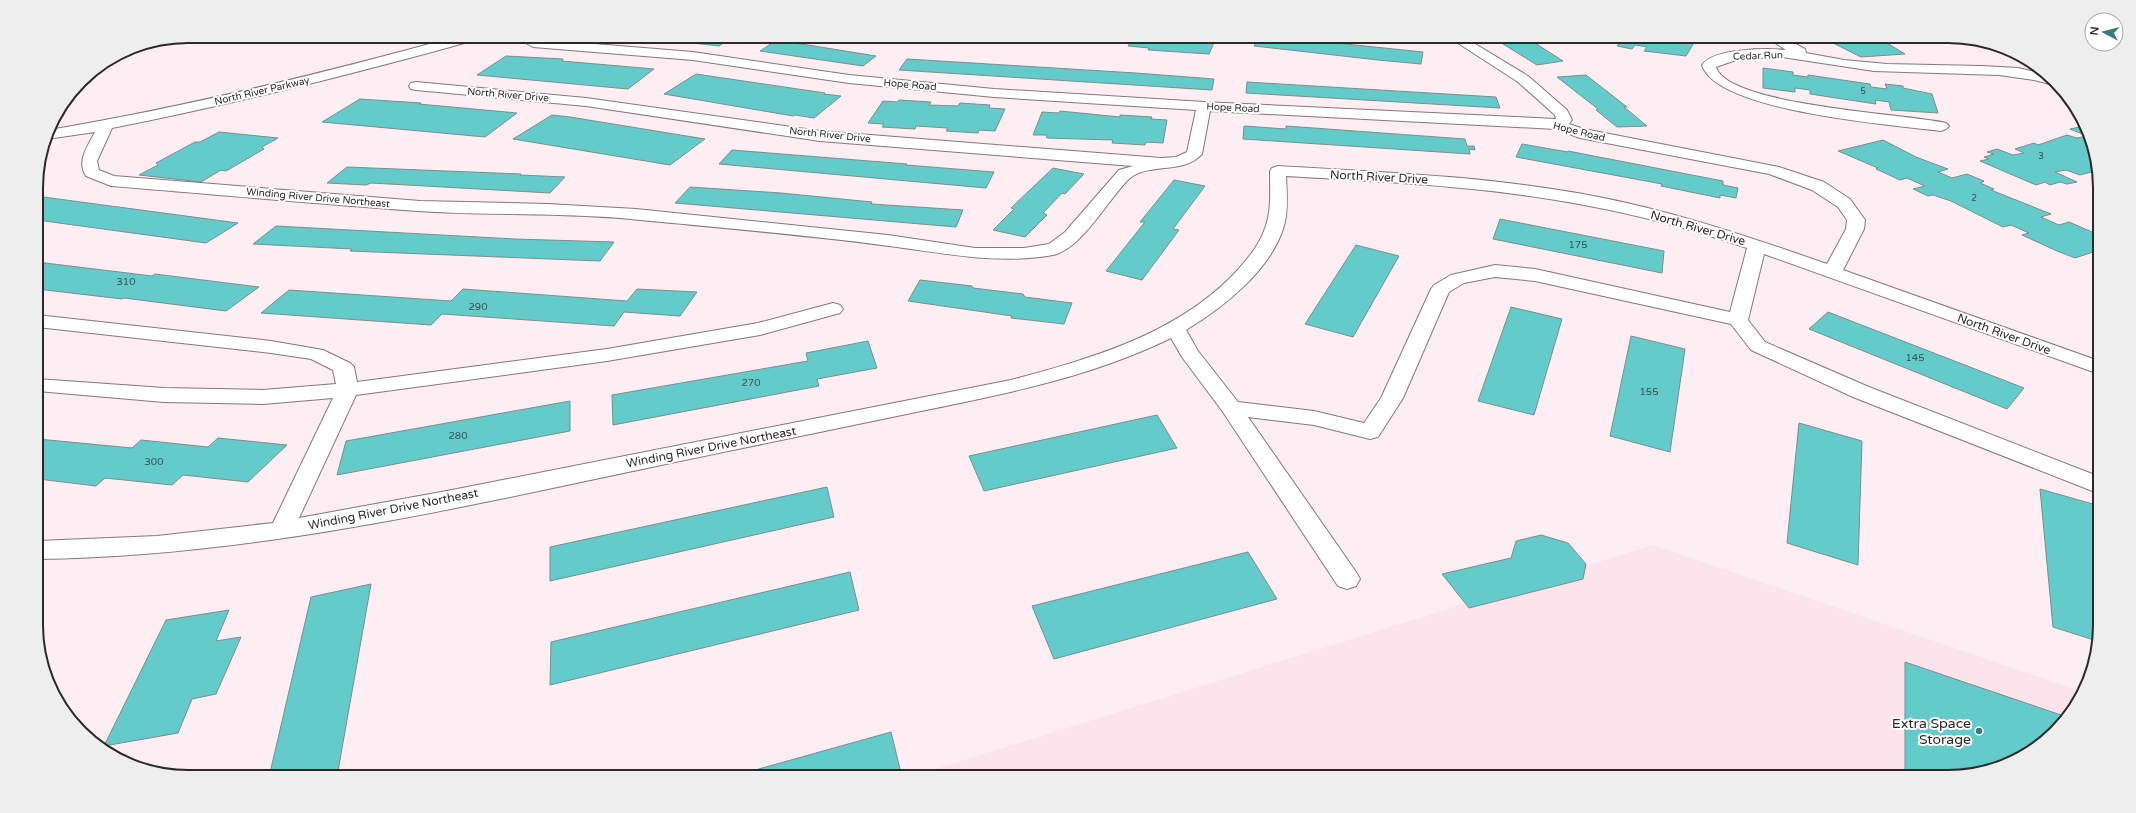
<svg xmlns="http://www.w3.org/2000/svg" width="2136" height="813" viewBox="0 0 2136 813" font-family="'Varela Round',sans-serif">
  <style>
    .built { fill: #fde3ec }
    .building { fill: #63cbca; stroke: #7b8d8d }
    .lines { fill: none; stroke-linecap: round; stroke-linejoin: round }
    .minor-casing { stroke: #86767b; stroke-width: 2 }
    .minor { fill: #fff; fill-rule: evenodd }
    .poi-dot { fill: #357e7d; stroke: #fff; stroke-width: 1.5 }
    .labels { text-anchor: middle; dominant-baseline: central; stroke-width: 4; stroke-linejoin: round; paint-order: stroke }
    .far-number-label { font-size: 9px; fill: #3b5052 }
    .far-street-label { font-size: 10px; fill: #2e272a; stroke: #fff }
    .number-label { font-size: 10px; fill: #3b5052 }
    .street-label { font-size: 12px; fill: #2e272a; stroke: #fff }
    .near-poi-label { font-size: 14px; fill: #2e272a; stroke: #fff; text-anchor: end }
    .rim { fill: none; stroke: #2e272a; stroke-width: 2 }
  </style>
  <rect width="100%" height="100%" fill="#fdeef3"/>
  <!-- built -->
  <path class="built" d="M1653,545L2083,692L2074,709L2041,745L2006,765L1957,777H910Z"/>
  <!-- building -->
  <g class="building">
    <path d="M631,36H722L732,37L719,46Z"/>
    <path d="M1024,36H1102L1097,43L1038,39L1039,37Z"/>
    <path d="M1134,36H1217L1209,54L1148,50L1149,48L1128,46Z"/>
    <path d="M1259,36H1268L1423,52L1421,64L1378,60L1254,46Z"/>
    <path d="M1490,36H1524L1563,61L1537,65Z"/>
    <path d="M1598,36H1673L1695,41L1686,56L1644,51L1647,47L1635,45L1632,49L1617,46L1619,44L1596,38Z"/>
    <path d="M1816,36H1867H1863L1871,41L1882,40L1905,54L1861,57L1833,43H1841L1833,38L1821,39Z"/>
    <path d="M775,41L808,45L876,56L863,66L760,51Z"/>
    <path d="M506,56L563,59L562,61L654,69L628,89L477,75Z"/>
    <path d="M907,59L1136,73L1214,79L1212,90L899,70Z"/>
    <path d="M1763,68L1793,72V75L1808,77V75L1870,84L1871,87L1887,89L1885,84L1903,86V88L1932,94L1938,113L1891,110L1889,102L1875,100L1876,104L1810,94V90L1795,88V92L1763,88Z"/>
    <path d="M696,74L825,93L824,94L841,96L814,118L795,115L793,116L664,94Z"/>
    <path d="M1586,75L1627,107H1624L1647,126L1617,127L1596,110L1598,109L1557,77Z"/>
    <path d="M1247,82L1496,97L1500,108L1246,93Z"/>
    <path d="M360,99L421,103L419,104L517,113L485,137L322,122Z"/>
    <path d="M899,100L931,102L929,105L958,106L960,103L990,105L989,108L1005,109L995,131L979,130L978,133L946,131L948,128L916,126L915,129L882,127L884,124L868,123L883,101L897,102Z"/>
    <path d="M1060,111L1120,117V115L1152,117L1151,119L1167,120L1163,143L1146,142L1145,145L1112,143L1113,140L1047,138L1046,135H1033L1042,112L1059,113Z"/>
    <path d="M552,115L570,117L705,139L670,165L513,139Z"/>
    <path d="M1244,126L1286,129V126L1465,139L1467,146H1474L1475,150L1469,149L1470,154L1243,139Z"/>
    <path d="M2079,127L2088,130L2099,170L2080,175L2066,170L2055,172L2077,182L2067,184L2060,182L2050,185L2045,182L2036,185L1980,161L1989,159L1984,157L1994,154L1987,152L1997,149L2013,155L2024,153L2015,149L2034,143L2038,145L2067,135L2077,138L2087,136L2070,129Z"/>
    <path d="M219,132L278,138L262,147L264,149L226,171L221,170L201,182L139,175L158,165L156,163L195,142H200Z"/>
    <path d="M1883,140L1916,157L1948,169L1938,172L1952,178L1967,174L1984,181L1980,183L1994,189L1991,190L2051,214L2041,217L2059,225L2069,222L2099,235V250L2075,258L2057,251L2022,235L2029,233L2011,225L2003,227L1951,201L1933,195L1928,196L1913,189L1925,186L1907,178L1900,180L1876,169L1878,168L1838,151Z"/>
    <path d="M1522,144L1568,152V151L1723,181V185L1738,188L1736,198L1720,195V198L1661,186L1662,184L1516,157Z"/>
    <path d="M732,150L907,164L906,165L994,172L986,188L719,164Z"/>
    <path d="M347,167L521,174L520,175L565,177L550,193L371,183L366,185L327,183Z"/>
    <path d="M1053,168L1084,174L1065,194L1062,193L1043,213L1047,215L1025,237L993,230L1014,209L1011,208Z"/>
    <path d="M1174,180L1205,186L1173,229L1179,230L1142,280L1106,271L1145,222H1140Z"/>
    <path d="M690,187L781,193L872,202L871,204L963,210L956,227L675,203Z"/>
    <path d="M36,196L238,223L206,243L37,220Z"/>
    <path d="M1500,219L1664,251L1662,273L1493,239Z"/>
    <path d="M276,226L515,239L614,242L600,261L350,251L352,249L253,244Z"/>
    <path d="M1356,245L1399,256L1353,337L1305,324Z"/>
    <path d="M37,262L152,276L155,274L259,287L226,311L124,298L122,299L37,289Z"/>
    <path d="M920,280L972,286L973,288L1023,294L1025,297L1072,303L1064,324L1011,318L1012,316L908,301Z"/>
    <path d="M463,289L627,301L637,289L697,292L680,316L624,312L614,326L442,314L431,325L261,313L289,290L451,301Z"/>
    <path d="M1511,307L1562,319L1534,415L1478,401Z"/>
    <path d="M1828,312L2024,388L2007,409L1809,329Z"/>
    <path d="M1631,336L1685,349L1670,452L1610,436Z"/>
    <path d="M868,341L877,368L817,379L819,386L613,425L612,395L808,361L806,353Z"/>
    <path d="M570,401V431L337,475L346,441Z"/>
    <path d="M1157,415L1177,448L984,491L969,456Z"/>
    <path d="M1799,423L1862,441L1858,565L1787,543Z"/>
    <path d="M218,438L287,445L248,482L183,475L172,485L105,478L96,486L38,479V439L132,448L141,440L208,447Z"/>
    <path d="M827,487L834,517L550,581V547Z"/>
    <path d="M2040,489L2100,506V625L2097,641L2053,627Z"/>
    <path d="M1541,535L1568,543L1586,564L1583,579L1469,608L1442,574L1511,558L1516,541Z"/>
    <path d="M1248,552L1277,599L1054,659L1032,606Z"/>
    <path d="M850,572L859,610L550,685L551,642Z"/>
    <path d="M371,584L338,771L313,777H269L311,597Z"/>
    <path d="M229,610L216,641L241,637L216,694L192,699L178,733L104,746L166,620Z"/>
    <path d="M1905,662L2067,717L2041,745L2006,765L1957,777H1905Z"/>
    <path d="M891,732L902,777H730Z"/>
  </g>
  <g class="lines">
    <defs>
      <g id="minor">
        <path d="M459,36H480L479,39C357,73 235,104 112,128L97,161L99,170L114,176L420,201L548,204L636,209L888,235L975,248H1024L1049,244L1065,232L1119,170L1133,166L820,141L586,106L416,90L411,89L409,86L411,83L416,82L586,98L820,131L1161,158L1176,157L1187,152L1196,110L994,97L849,83L693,60L533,47L526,43L533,39L693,52L849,75L994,89L1204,102L1556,119L1555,115L1518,82L1447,36H1462L1528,76L1567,110L1572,120L1569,124L1584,129L1779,167L1824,182L1850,199L1865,220L1864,229L1843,270L2099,361V374L1764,254L1748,320L1765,342L1869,387L2100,477V494L1853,397L1751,350L1731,324L1535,281L1495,277L1464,283L1449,292L1403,398L1378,437L1370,439L1314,425L1248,417L1356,572L1360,579L1356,586L1347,589L1338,586L1223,412L1182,357L1171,338C1093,376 1010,393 926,410C863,423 801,436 738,449C507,496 275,556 38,559V541L157,536L273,523L333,398L263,404L164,402L37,391V379L164,388L263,390L336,384L333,370L311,359L271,353L37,327V315L271,341L323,350L350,363L354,367L357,382L607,349L758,323L833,303L840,305L843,309L840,313L760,335L607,361L356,395L299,518L452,490L1011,380C1089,359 1172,336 1231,277C1244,263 1257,249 1264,231C1272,212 1270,191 1270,171L1272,168L1278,166C1380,172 1482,176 1583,194C1667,209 1747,236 1827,264L1846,229L1847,220L1838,207L1812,190L1769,174L1580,138L1556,129L1210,111L1202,154C1183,175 1147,162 1129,179C1108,199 1082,249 1053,255C998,265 944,253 889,246C807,235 723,228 640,220C566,212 492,216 418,211C315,204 213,194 111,186L86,176C76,161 88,146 95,132L47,139L49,130C187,107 324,73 459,36ZM1286,176C1386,182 1486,186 1584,205C1639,215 1694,230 1747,248L1730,312L1535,269L1495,265L1451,275L1434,285L1431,289L1381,398L1364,423L1314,411L1238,402L1198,351L1186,330C1224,307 1274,268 1285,222C1288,207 1287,192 1286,176Z"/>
        <path d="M1765,36H1781L1805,49L1806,53L1844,60L1887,64L1981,66L2018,68L2047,75L2058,84L2054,85L2034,80L1999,75L1874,71L1782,57L1739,59L1716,67C1727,106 1909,114 1946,123L1949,126L1946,129L1941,131C1896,125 1716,112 1702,65C1714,48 1767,48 1786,50Z"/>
      </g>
    </defs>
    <!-- minor casing -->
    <use href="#minor" class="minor-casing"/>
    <!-- minor -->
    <use href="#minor" class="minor"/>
  </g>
  <!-- markers -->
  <circle class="poi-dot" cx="1979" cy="731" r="4"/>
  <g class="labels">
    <!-- far-number labels -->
    <g class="far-number-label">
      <text x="1863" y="91">5</text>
      <text x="2041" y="156">3</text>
      <text x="1974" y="198">2</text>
    </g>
    <!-- far-street labels -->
    <g class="far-street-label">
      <text transform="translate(1758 56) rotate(-2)">Cedar Run</text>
      <text transform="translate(910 85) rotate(5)">Hope Road</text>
      <text transform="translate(262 91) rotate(-13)">North River Parkway</text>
      <text transform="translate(508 95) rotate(5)">North River Drive</text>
      <text transform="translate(1233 108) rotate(3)">Hope Road</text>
      <text transform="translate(1579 132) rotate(14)">Hope Road</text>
      <text transform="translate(830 135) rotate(6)">North River Drive</text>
      <text transform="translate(318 198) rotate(5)">Winding River Drive Northeast</text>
    </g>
    <!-- number labels -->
    <g class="number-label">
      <text x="1578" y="245">175</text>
      <text x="126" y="282">310</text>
      <text x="478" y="307">290</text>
      <text x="1915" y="358">145</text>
      <text x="751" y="383">270</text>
      <text x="1649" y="392">155</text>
      <text x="458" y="436">280</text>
      <text x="154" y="462">300</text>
    </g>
    <!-- street labels -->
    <g class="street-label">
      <text transform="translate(1379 177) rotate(3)">North River Drive</text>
      <text transform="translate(1698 228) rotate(16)">North River Drive</text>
      <text transform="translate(2004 334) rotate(20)">North River Drive</text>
      <text transform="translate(711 447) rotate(-11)">Winding River Drive Northeast</text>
      <text transform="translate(393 509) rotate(-11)">Winding River Drive Northeast</text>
    </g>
    <!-- near-poi labels -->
    <g class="near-poi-label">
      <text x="1971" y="723">Extra Space<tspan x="1971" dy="16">Storage</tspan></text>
    </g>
  </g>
  <!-- crop -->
  <path d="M0 0H2136V813H0ZM188 43H1948A145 145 0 0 1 2093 188V625A145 145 0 0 1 1948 770H188A145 145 0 0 1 43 625V188A145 145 0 0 1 188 43Z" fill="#eee" fill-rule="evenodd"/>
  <path class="rim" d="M188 43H1948A145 145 0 0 1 2093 188V625A145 145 0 0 1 1948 770H188A145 145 0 0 1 43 625V188A145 145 0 0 1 188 43Z"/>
  <!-- north arrow -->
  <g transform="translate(2104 32) rotate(277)"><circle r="19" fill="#ffffff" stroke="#aba9aa"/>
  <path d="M0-3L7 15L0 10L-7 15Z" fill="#357e7d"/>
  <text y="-6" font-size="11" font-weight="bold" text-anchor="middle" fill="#2e272a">N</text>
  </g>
</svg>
